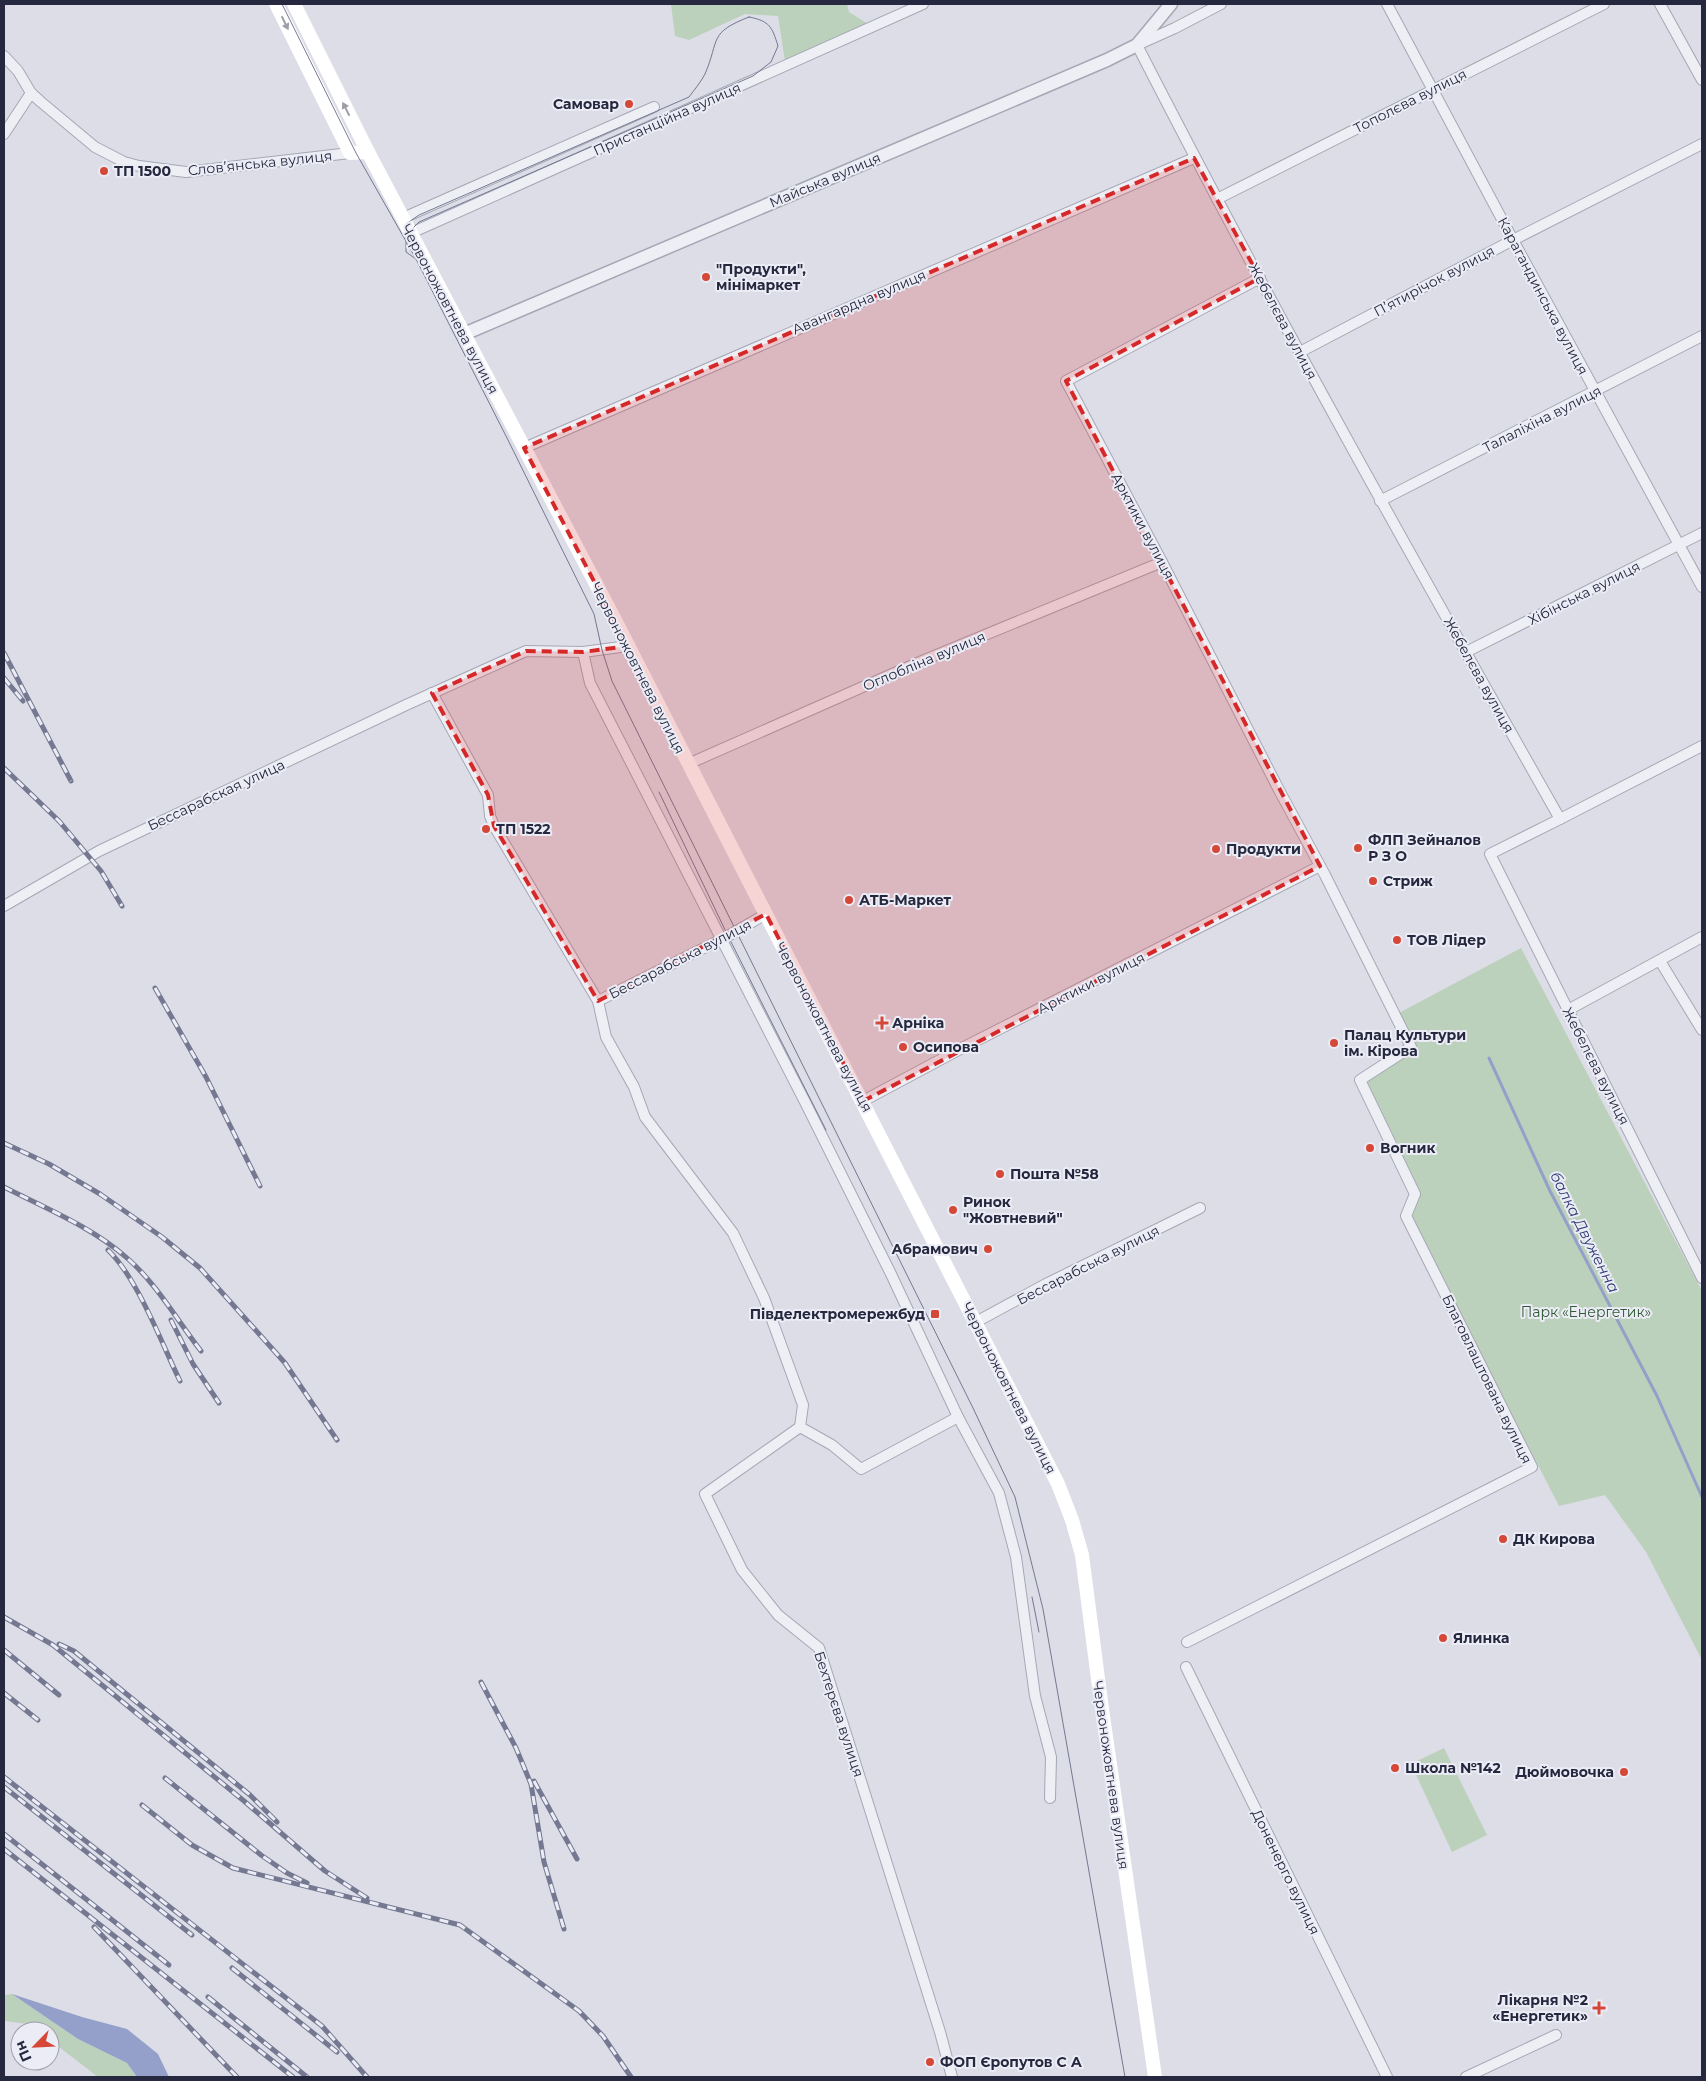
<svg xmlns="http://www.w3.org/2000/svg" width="1706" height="2081" viewBox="0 0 1706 2081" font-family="Montserrat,sans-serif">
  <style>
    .green { fill: #bcd1bc }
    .water { fill: #94a0c9 }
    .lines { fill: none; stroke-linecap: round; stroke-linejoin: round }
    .stream { stroke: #94a0c9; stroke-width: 3 }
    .minor-casing { stroke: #a5a7b4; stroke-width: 12 }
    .tertiary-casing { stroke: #a5a7b4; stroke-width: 15 }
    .minor { stroke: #eeeff5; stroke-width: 10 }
    .tertiary { stroke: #eeeff5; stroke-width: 12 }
    .secondary { stroke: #fff; stroke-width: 14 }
    .tram { stroke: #747891; stroke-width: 1 }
    .rail-casing { stroke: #747891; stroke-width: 5 }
    .rail { stroke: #ebecf5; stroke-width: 3; stroke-dasharray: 9; stroke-linecap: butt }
    .oneway { fill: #9d9ea8 }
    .marked { fill: #d62828; fill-opacity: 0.2; stroke: #d62828; stroke-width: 4; stroke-dasharray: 10 6; stroke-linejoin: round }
    .poi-dot { fill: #d54838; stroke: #ebecf5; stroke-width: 2 }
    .labels { text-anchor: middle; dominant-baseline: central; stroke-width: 4; stroke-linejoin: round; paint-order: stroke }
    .street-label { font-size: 14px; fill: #25283e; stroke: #ebecf5 }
    .poi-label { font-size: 14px; font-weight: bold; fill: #25283e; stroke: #ebecf5; text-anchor: start }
    .park-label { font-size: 14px; fill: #315a34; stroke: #ebecf5 }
    .water-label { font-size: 15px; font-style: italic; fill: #2d3b73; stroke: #ebecf5 }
  </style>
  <rect width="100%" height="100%" fill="#dcdde7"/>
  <!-- green -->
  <g class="green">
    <path d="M671,4H847L849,12L868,24L785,61L778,16L745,14L689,40L675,36Z"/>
    <path d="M1521,948L1702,1291V1660L1646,1552L1605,1495L1559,1506L1410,1216L1417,1194L1363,1081L1414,1048L1397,1014Z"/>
    <path d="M1444,1748L1487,1835L1452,1852L1411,1764Z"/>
    <path d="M12,1994L78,2039L127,2063L137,2077H98L50,2040V2031H38L28,2024L4,2021V1995Z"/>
  </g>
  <!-- water -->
  <path class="water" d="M12,1994L82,2017L127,2029L158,2054L169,2077H137L127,2063L78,2039Z"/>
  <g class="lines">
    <!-- stream -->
    <path class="stream" d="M1489,1058L1550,1191L1657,1396L1702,1497"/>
    <defs>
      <g id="minor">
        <path d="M1221,4L1175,28L1137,45C1271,307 1415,563 1560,819L1490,854L1702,1278"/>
        <path d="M1387,4L1513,240L1702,587"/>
        <path d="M1660,4L1702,80"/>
        <path d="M4,56L18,71L31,93L41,102L95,147L124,162L139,166L186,172L350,153"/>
        <path d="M4,134L31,93"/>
        <path d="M1217,199L1604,4"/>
        <path d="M403,218L654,107"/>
        <path d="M411,233L923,4"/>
        <path d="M1300,352L1513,240L1702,144"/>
        <path d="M524,448L1194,158"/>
        <path d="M1380,501L1702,336"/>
        <path d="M583,652L590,683L805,1102L890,1272L958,1417L999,1493L1016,1557L1035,1696L1051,1757L1050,1798"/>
        <path d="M1466,652L1702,533"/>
        <path d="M432,693L488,795L490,816L494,826L598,1001"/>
        <path d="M688,764L917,663L1162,562"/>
        <path d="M1560,819L1702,746"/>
        <path d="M4,906L99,851L406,705L526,651L583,652L628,646"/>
        <path d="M766,914L728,936L598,1001L606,1037L634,1087L645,1117L733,1233L764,1298L803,1405L800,1427L832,1445L861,1469L958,1417"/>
        <path d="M1660,961L1702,1030"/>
        <path d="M1568,1010L1702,937"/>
        <path d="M863,1101L966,1046L1320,866"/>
        <path d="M976,1322L1046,1284L1200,1208"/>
        <path d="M800,1427L705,1494L742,1570L778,1615L819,1648L940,2032L952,2077"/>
        <path d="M1187,1642L1532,1467L1406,1216L1415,1194L1360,1080L1411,1047L1325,875L1279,790L1162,562L1066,381L1260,278"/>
        <path d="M1186,1667L1387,2077"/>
        <path d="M1466,2077L1556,2035"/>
      </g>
      <path id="tertiary" d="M464,334L1107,60L1137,45L1171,4"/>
    </defs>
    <!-- minor casing -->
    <use href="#minor" class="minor-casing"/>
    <!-- tertiary casing -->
    <use href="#tertiary" class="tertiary-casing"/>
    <!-- minor -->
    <use href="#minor" class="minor"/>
    <!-- tertiary -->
    <use href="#tertiary" class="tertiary"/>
    <!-- secondary -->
    <g class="secondary">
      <path d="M276,4L350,153L368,152"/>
      <path d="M294,4L368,152L614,618L1058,1484L1072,1520L1082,1555L1101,1702L1155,2077"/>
    </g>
    <!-- tram -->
    <g class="tram">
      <path d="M282,4L356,153L416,259L507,438L594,614L602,650L612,681L973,1408L1015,1497L1043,1609L1125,2077"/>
      <path d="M749,17C770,21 772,27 778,46L771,62L753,76L419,222L410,231L416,259L406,252V224L419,215L689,97C694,90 701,82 705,74C720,39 708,33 749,17Z"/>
      <path d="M659,792L728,936L826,1130"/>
      <path d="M1032,1597L1039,1632"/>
    </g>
    <defs>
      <g id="rail">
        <path d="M4,653L71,781"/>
        <path d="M4,678L23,701"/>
        <path d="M4,768L59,821L101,871L122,906"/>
        <path d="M155,988L206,1077L260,1186"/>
        <path d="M4,1143L49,1164L100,1194L162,1237L200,1268L285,1363L337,1440"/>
        <path d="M4,1187C45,1208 92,1227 127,1258C156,1283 177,1320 201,1351"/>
        <path d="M108,1250C138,1279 161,1342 180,1381"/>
        <path d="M171,1320L193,1364L219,1403"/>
        <path d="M4,1617L53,1645L244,1801L325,1871L367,1898"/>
        <path d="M59,1644L74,1651L250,1795L277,1822"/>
        <path d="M4,1650L59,1695"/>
        <path d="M481,1682L516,1748L531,1784L544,1862L564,1929"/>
        <path d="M4,1693L38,1720"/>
        <path d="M4,1777L322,2026L367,2077"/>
        <path d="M165,1778L261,1855L287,1873L307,1883"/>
        <path d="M534,1781L577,1859"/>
        <path d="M4,1787L192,1935"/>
        <path d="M142,1805L192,1845L233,1868L460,1925L579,2011L603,2036L631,2077"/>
        <path d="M4,1834L169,1965"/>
        <path d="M4,1849L293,2077"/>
        <path d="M94,1927L237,2077"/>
        <path d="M232,1968L337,2052"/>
        <path d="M208,1997L307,2077"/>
      </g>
    </defs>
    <!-- rail casing -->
    <use href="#rail" class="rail-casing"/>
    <!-- rail -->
    <use href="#rail" class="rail"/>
  </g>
  <!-- one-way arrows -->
  <defs><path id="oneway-solid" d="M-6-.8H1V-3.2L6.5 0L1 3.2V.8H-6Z" transform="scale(1.25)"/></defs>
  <g class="oneway">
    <use href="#oneway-solid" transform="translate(285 23) rotate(64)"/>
    <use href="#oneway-solid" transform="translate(346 109) rotate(-117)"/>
  </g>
  <!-- marked area -->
  <path class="marked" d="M1194,158L1260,278L1066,381L1320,866L863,1101L766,914L598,1001L494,826L488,795L432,693L526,651L583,652L628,646L524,448Z"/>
  <!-- markers -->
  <g class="poi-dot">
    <circle cx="629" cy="104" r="5"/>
    <circle cx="104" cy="171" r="5"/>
    <circle cx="706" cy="277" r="5"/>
    <circle cx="486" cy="829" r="5"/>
    <circle cx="1358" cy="848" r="5"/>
    <circle cx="1216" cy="849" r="5"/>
    <circle cx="1373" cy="881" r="5"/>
    <circle cx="849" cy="900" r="5"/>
    <circle cx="1397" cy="940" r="5"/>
    <path d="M879.5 1015.5h5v5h5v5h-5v5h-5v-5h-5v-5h5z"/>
    <circle cx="1334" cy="1043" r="5"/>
    <circle cx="903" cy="1047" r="5"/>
    <circle cx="1370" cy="1148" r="5"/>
    <circle cx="1000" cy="1174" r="5"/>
    <circle cx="953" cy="1210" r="5"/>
    <circle cx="988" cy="1249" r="5"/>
    <rect x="930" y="1309" width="10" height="10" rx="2.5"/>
    <circle cx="1503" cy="1539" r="5"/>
    <circle cx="1443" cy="1638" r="5"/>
    <circle cx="1395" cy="1768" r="5"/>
    <circle cx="1624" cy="1772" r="5"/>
    <path d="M1596.5 2000.5h5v5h5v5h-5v5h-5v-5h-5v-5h5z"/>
    <circle cx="930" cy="2062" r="5"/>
  </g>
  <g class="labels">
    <!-- street labels -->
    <g class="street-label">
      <text transform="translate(1410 101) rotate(-27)">Тополєва вулиця</text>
      <text transform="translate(667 119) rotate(-24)">Пристанційна вулиця</text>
      <text transform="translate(260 163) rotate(-6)">Слов’янська вулиця</text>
      <text transform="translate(825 180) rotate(-23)">Майська вулиця</text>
      <text transform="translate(1434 281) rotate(-28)">П’ятирічок вулиця</text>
      <text transform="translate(1543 296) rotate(62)">Карагандинська вулиця</text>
      <text transform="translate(859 302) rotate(-23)">Авангардна вулиця</text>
      <text transform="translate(450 309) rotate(62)">Червоножовтнева вулиця</text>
      <text transform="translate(1283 321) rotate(62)">Жебелєва вулиця</text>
      <text transform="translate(1542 419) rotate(-27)">Талаліхіна вулиця</text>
      <text transform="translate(1143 526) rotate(62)">Арктики вулиця</text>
      <text transform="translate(1584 593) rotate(-27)">Хібінська вулиця</text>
      <text transform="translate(924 661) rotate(-23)">Оглобліна вулиця</text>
      <text transform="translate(638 668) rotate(63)">Червоножовтнева вулиця</text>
      <text transform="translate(1479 675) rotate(61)">Жебелєва вулиця</text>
      <text transform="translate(216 795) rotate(-25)">Бессарабская улица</text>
      <text transform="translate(680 959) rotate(-27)">Бессарабська вулиця</text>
      <text transform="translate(1091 983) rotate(-27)">Арктики вулиця</text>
      <text transform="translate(824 1027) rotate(62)">Червоножовтнева вулиця</text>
      <text transform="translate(1596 1066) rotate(63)">Жебелєва вулиця</text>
      <text transform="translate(1088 1265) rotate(-27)">Бессарабська вулиця</text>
      <text transform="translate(1487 1379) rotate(64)">Благовлаштована вулиця</text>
      <text transform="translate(1009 1388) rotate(63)">Червоножовтнева вулиця</text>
      <text transform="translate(839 1714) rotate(72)">Бехтерєва вулиця</text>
      <text transform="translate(1111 1775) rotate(82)">Червоножовтнева вулиця</text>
      <text transform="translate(1286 1872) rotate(64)">Доненерго вулиця</text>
    </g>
    <!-- poi labels -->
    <g class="poi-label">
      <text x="619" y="104" text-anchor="end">Самовар</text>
      <text x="114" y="171">ТП 1500</text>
      <text x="716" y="269">"Продукти",<tspan x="716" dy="16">мінімаркет</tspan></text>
      <text x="496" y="829">ТП 1522</text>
      <text x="1368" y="840">ФЛП Зейналов<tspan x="1368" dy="16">Р З О</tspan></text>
      <text x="1226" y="849">Продукти</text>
      <text x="1383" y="881">Стриж</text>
      <text x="859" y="900">АТБ-Маркет</text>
      <text x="1407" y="940">ТОВ Лідер</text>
      <text x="892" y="1023">Арніка</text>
      <text x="1344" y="1035">Палац Культури<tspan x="1344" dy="16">ім. Кірова</tspan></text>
      <text x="913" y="1047">Осипова</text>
      <text x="1380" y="1148">Вогник</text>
      <text x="1010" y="1174">Пошта №58</text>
      <text x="963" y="1202">Ринок<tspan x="963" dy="16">"Жовтневий"</tspan></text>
      <text x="978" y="1249" text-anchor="end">Абрамович</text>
      <text x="925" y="1314" text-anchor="end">Півделектромережбуд</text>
      <text x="1513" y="1539">ДК Кирова</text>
      <text x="1453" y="1638">Ялинка</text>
      <text x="1405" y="1768">Школа №142</text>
      <text x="1614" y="1772" text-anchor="end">Дюймовочка</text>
      <text x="1588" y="2000" text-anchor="end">Лікарня №2<tspan x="1588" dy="16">«Енергетик»</tspan></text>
      <text x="940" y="2062">ФОП Єропутов С А</text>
    </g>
    <!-- park labels -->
    <g class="park-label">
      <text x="1586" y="1312">Парк «Енергетик»</text>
    </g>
    <!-- water labels -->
    <g class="water-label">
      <text transform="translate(1585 1232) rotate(63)">балка Двуженна</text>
    </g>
  </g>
  <!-- border -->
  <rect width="1706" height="2081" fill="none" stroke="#25283e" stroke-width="10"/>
  <!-- north arrow -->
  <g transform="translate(35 2046) rotate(246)"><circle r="24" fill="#ebecf5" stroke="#9c9eac"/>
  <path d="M0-4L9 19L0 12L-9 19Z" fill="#d54838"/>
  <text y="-8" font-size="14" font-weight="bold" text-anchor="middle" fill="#25283e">Пн</text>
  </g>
</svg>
